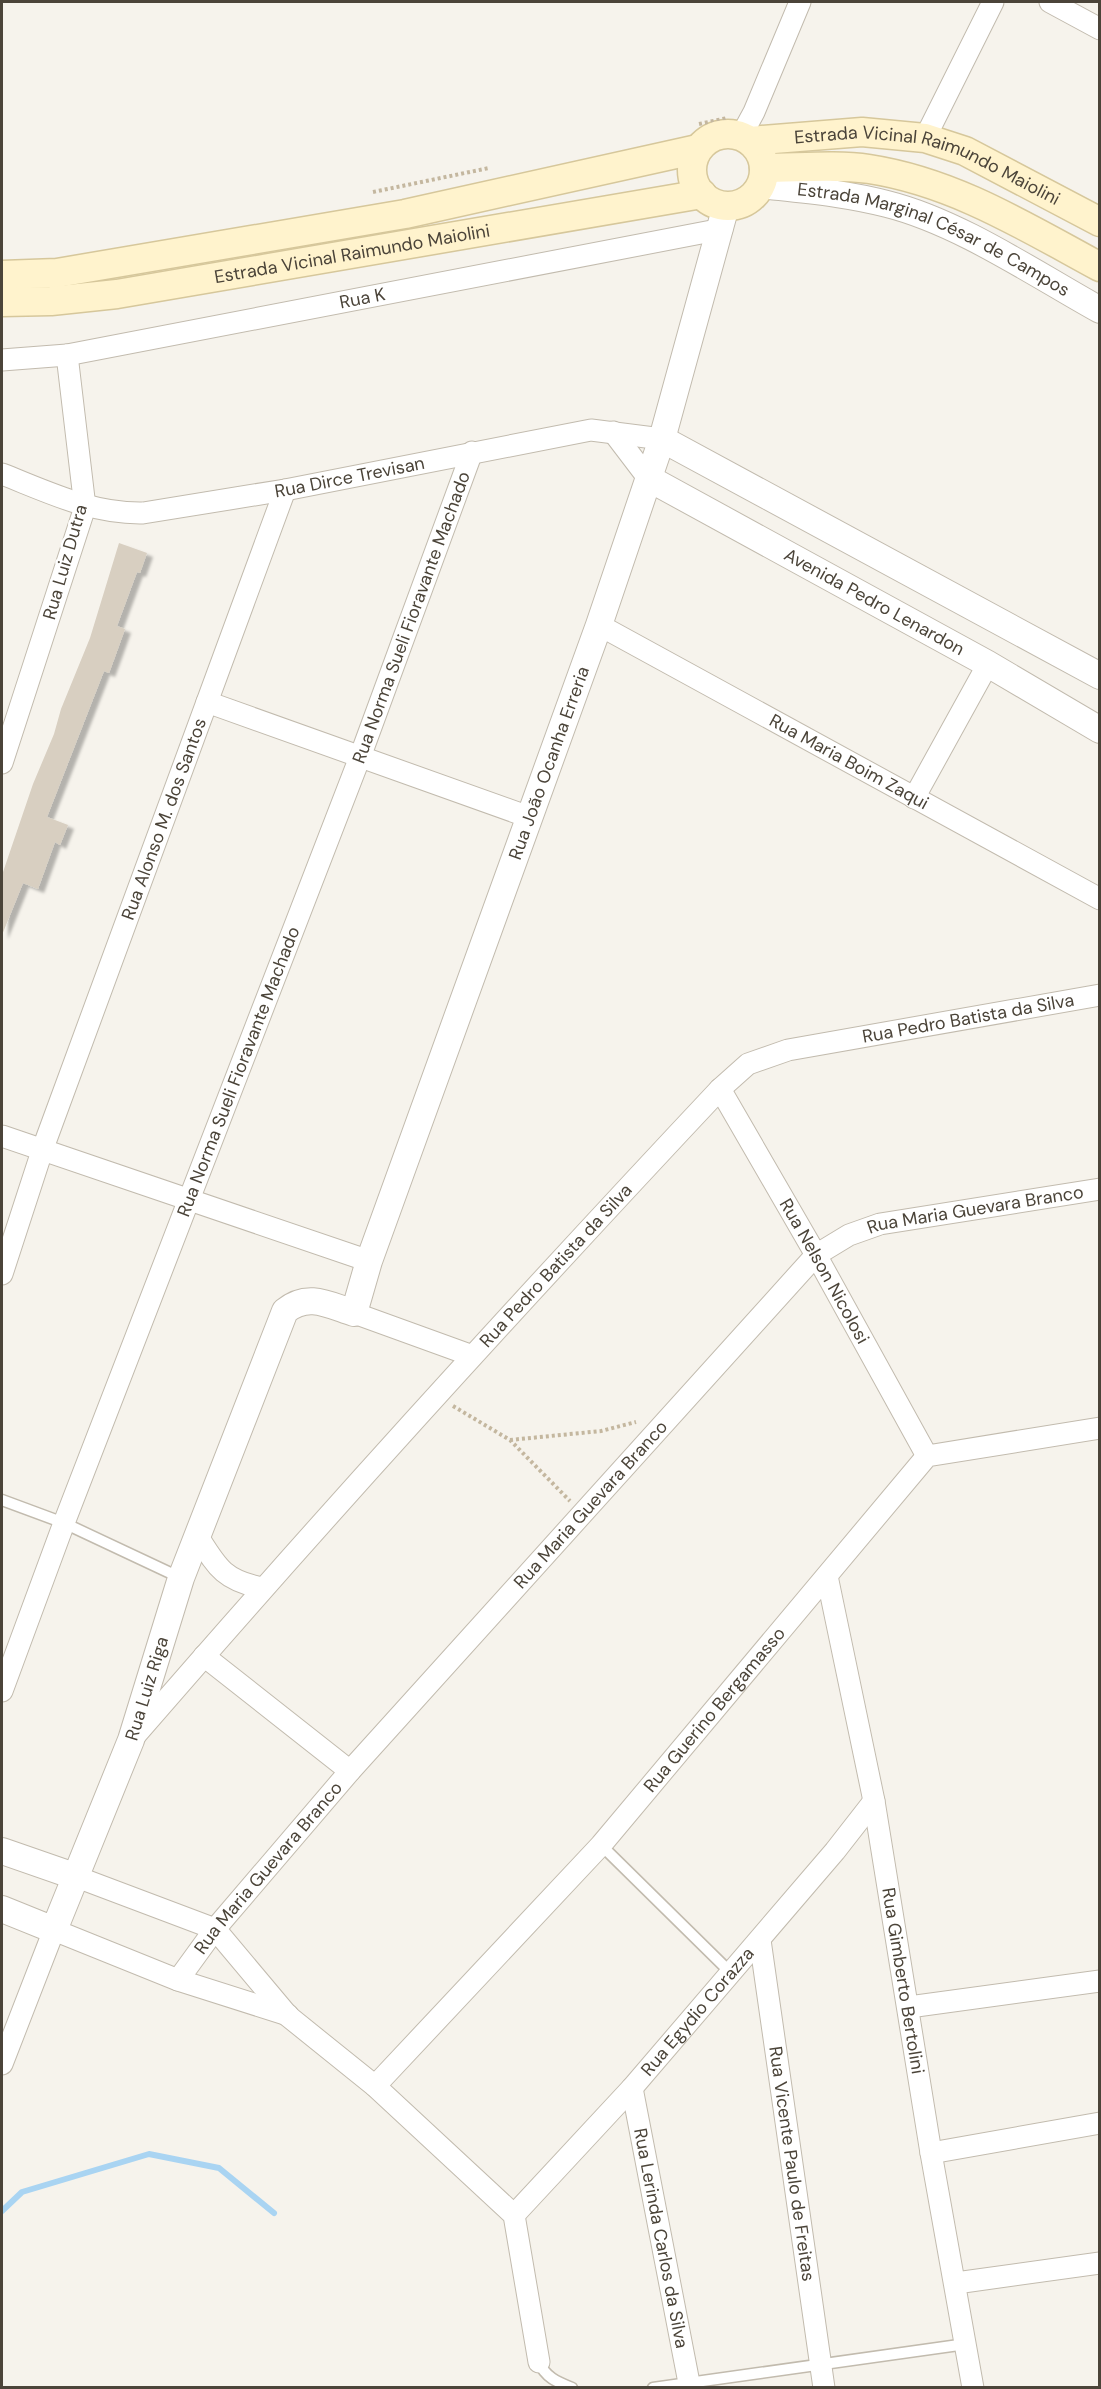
<svg xmlns="http://www.w3.org/2000/svg" width="1101" height="2389" viewBox="0 0 1101 2389" font-family="'DM Sans',sans-serif">
  <style>
    .lines { fill: none; stroke-linecap: round; stroke-linejoin: round }
    .stream { stroke: #a9d4f2; stroke-width: 6 }
    .building { fill: #d8cfc1; filter: url(#shadow) }
    .service-casing { stroke: #c2bbae; stroke-width: 13 }
    .minor-casing { stroke: #c2bbae; stroke-width: 23 }
    .tertiary-casing { stroke: #c2bbae; stroke-width: 28 }
    .secondary-casing { stroke: #d6c79b; stroke-width: 31 }
    .path { stroke: #c4b79f; stroke-width: 4; stroke-dasharray: 3 3; stroke-linecap: butt }
    .service { stroke: #fff; stroke-width: 10 }
    .minor { stroke: #fff; stroke-width: 21 }
    .tertiary { stroke: #fff; stroke-width: 26 }
    .secondary { stroke: #fff3cd; stroke-width: 28 }
    .labels { text-anchor: middle; dominant-baseline: central; stroke-width: 5; stroke-linejoin: round; paint-order: stroke }
    .street-label { font-size: 18px; fill: #4b4439; stroke: #fff }
  </style>
  <defs>
    <filter id="shadow"><feDropShadow dx="6" dy="4" stdDeviation="1.5" flood-color="#0004"/></filter>
  </defs>
  <rect width="100%" height="100%" fill="#f6f3ec"/>
  <g class="lines">
    <!-- stream -->
    <path class="stream" d="M2,2211L22,2192L149,2154L219,2168L274,2213"/>
  </g>
  <!-- building -->
  <path class="building" d="M119,543L147,553L140,573L137,572L117,626L125,629L116,654L109,673L104,671L47,817L68,825L60,845L55,842L38,889L23,883L2,935V875L33,784L54,734L61,709L90,638Z"/>
  <g class="lines">
    <defs>
      <g id="service">
        <path d="M2,1500L64,1523L181,1578"/>
        <path d="M601,1845L730,1972"/>
        <path d="M539,2362C545,2377 557,2382 572,2388"/>
        <path d="M653,2388L966,2344"/>
      </g>
      <g id="minor">
        <path d="M1050,2L1100,29"/>
        <path d="M741,136L754,112L800,2"/>
        <path d="M925,138L993,2"/>
        <path id="s1" d="M2,360L67,355L722,229"/>
        <path d="M613,432L648,478"/>
        <path id="s2" d="M2,474C48,492 92,514 143,513L285,490L591,430L662,439"/>
        <path id="s3" d="M599,625L1100,899"/>
        <path d="M207,702L529,817"/>
        <path d="M2,763L85,507L67,355"/>
        <path d="M914,798L988,664"/>
        <path id="s4" d="M720,1089L816,1255L927,1456"/>
        <path d="M2,1136L369,1261"/>
        <path id="s5" d="M2,1274L43,1148L285,490"/>
        <path d="M354,1313L470,1355"/>
        <path d="M197,1535C217,1567 223,1580 262,1588"/>
        <path id="s6" d="M827,1576L874,1801L931,2153L973,2388"/>
        <path d="M204,1656L350,1771"/>
        <path id="s7" d="M2,1691L64,1523L360,757L472,452"/>
        <path id="s8" d="M133,1738C324,1517 520,1302 720,1089L748,1064L788,1050L1100,995"/>
        <path d="M77,1877L215,1929L288,2016L375,2086L514,2215L539,2362"/>
        <path id="s9" d="M760,1940L824,2388"/>
        <path id="s10" d="M178,1980L215,1929L350,1771L816,1255L849,1235L880,1224L1100,1189"/>
        <path d="M909,2007L1100,1981"/>
        <path d="M2,2064L54,1930L178,1980L288,2015"/>
        <path id="s11" d="M375,2086L601,1845L927,1456L1100,1428"/>
        <path id="s12" d="M632,2088L690,2388"/>
        <path d="M931,2153L1100,2123"/>
        <path id="s13" d="M514,2215L632,2088L835,1851L874,1801"/>
        <path d="M956,2283L1100,2263"/>
      </g>
      <g id="tertiary">
        <path id="s14" d="M761,185C803,190 846,193 887,204C959,222 1035,274 1100,310"/>
        <path d="M662,439L1100,676"/>
        <path id="s15" d="M648,478L988,664L1100,730"/>
        <path d="M2,1851L77,1877"/>
        <path id="s16" d="M2,1909L54,1930L131,1740L181,1578L285,1311C308,1292 329,1305 354,1313L369,1261L599,625L662,439L726,206"/>
      </g>
      <g id="secondary">
        <circle cx="728" cy="170" r="36"/>
        <path id="s17" d="M750,141L862,132L925,138L965,151L1100,222"/>
        <path d="M764,168C798,168 836,164 869,169C954,182 1026,227 1100,267"/>
        <path d="M2,275L57,273L405,214L698,149"/>
        <path id="s18" d="M2,302L51,301L117,294L702,194"/>
      </g>
    </defs>
    <!-- service casing -->
    <use href="#service" class="service-casing"/>
    <!-- minor casing -->
    <use href="#minor" class="minor-casing"/>
    <!-- tertiary casing -->
    <use href="#tertiary" class="tertiary-casing"/>
    <!-- secondary casing -->
    <use href="#secondary" class="secondary-casing"/>
    <!-- path -->
    <g class="path">
      <path d="M699,124L727,118"/>
      <path d="M373,192L489,168"/>
      <path d="M453,1406L510,1440L570,1501"/>
      <path d="M510,1440L601,1431L636,1422"/>
    </g>
    <!-- service -->
    <use href="#service" class="service"/>
    <!-- minor -->
    <use href="#minor" class="minor"/>
    <!-- tertiary -->
    <use href="#tertiary" class="tertiary"/>
    <!-- secondary -->
    <use href="#secondary" class="secondary"/>
  </g>
  <g class="labels">
    <!-- street labels -->
    <g class="street-label">
      <text stroke="none"><textPath href="#s17" startOffset="184">Estrada Vicinal Raimundo Maiolini</textPath></text>
      <text stroke="none"><textPath href="#s14" startOffset="183">Estrada Marginal César de Campos</textPath></text>
      <text stroke="none"><textPath href="#s18" startOffset="354">Estrada Vicinal Raimundo Maiolini</textPath></text>
      <text stroke="none"><textPath href="#s1" startOffset="366">Rua K</textPath></text>
      <text stroke="none"><textPath href="#s2" startOffset="357">Rua Dirce Trevisan</textPath></text>
      <text transform="translate(65 562) rotate(-74)">Rua Luiz Dutra</text>
      <text stroke="none"><textPath href="#s15" startOffset="258">Avenida Pedro Lenardon</textPath></text>
      <text stroke="none"><textPath href="#s7" startOffset="1149">Rua Norma Sueli Fioravante Machado</textPath></text>
      <text stroke="none"><textPath href="#s16" startOffset="1374">Rua João Ocanha Erreria</textPath></text>
      <text stroke="none"><textPath href="#s3" startOffset="285">Rua Maria Boim Zaqui</textPath></text>
      <text stroke="none"><textPath href="#s5" startOffset="483">Rua Alonso M. dos Santos</textPath></text>
      <text stroke="none"><textPath href="#s8" startOffset="1138">Rua Pedro Batista da Silva</textPath></text>
      <text stroke="none"><textPath href="#s7" startOffset="663">Rua Norma Sueli Fioravante Machado</textPath></text>
      <text stroke="none"><textPath href="#s10" startOffset="1134">Rua Maria Guevara Branco</textPath></text>
      <text stroke="none"><textPath href="#s8" startOffset="634">Rua Pedro Batista da Silva</textPath></text>
      <text stroke="none"><textPath href="#s4" startOffset="210">Rua Nelson Nicolosi</textPath></text>
      <text stroke="none"><textPath href="#s10" startOffset="630">Rua Maria Guevara Branco</textPath></text>
      <text stroke="none"><textPath href="#s16" startOffset="315">Rua Luiz Riga</textPath></text>
      <text stroke="none"><textPath href="#s11" startOffset="507">Rua Guerino Bergamasso</textPath></text>
      <text stroke="none"><textPath href="#s10" startOffset="144">Rua Maria Guevara Branco</textPath></text>
      <text stroke="none"><textPath href="#s6" startOffset="412">Rua Gimberto Bertolini</textPath></text>
      <text stroke="none"><textPath href="#s13" startOffset="274">Rua Egydio Corazza</textPath></text>
      <text stroke="none"><textPath href="#s9" startOffset="226">Rua Vicente Paulo de Freitas</textPath></text>
      <text stroke="none"><textPath href="#s12" startOffset="153">Rua Lerinda Carlos da Silva</textPath></text>
    </g>
  </g>
  <!-- border -->
  <rect width="1101" height="2389" fill="none" stroke="#4b4439" stroke-width="6"/>
</svg>
